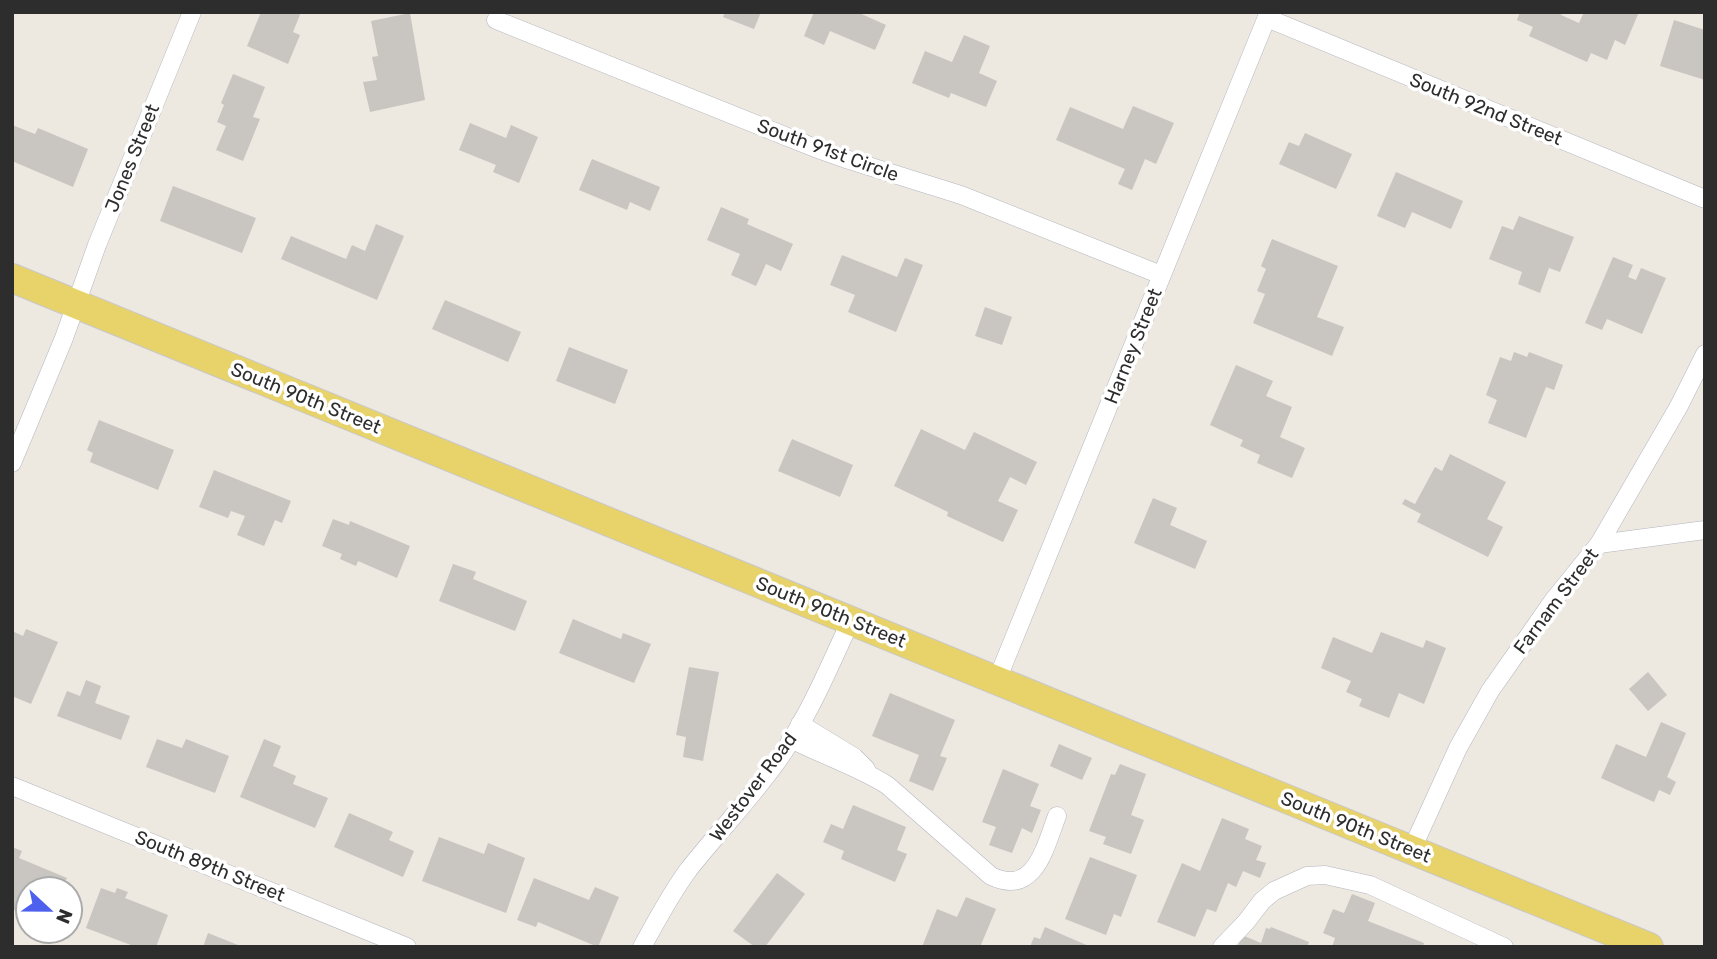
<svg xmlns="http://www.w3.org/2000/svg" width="1717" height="959" viewBox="0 0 1717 959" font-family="Rubik,sans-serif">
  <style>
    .building { fill: #c9c5c0 }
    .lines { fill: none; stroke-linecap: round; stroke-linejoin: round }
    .street-casing { stroke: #b4b5bf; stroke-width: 19 }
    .primary-casing { stroke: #c8c8c8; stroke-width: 30 }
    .street { stroke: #fff; stroke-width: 18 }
    .primary { stroke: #e8d36b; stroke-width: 28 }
    .labels { text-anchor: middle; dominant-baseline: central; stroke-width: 7; stroke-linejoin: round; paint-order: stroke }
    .street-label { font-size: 19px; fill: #2d2d2d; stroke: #fff }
  </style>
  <rect width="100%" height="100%" fill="#ede9e1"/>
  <!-- building -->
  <g class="building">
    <path d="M261,12H301L293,32L300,35L288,64L247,46Z"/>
    <path d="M725,12H761L754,29L723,17Z"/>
    <path d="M814,12H857L886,25L875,50L830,31L824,45L804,36Z"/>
    <path d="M1520,12H1562L1561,15L1579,23L1584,12H1639L1625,45L1615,40L1607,60L1591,53L1587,62L1529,36L1533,27L1517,20Z"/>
    <path d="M410,13L425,100L370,112L363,82L377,80L372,57L378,56L371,21Z"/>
    <path d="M1674,20L1705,30V80L1660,66Z"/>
    <path d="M964,35L990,46L979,73L997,81L986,107L951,93L949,98L912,83L925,51L952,62Z"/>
    <path d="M233,74L265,87L253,117L260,119L243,161L216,150L226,126L217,122L224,105L221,103Z"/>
    <path d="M1133,106L1174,123L1156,164L1145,159L1132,190L1118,184L1125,169L1056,140L1070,107L1123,129Z"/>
    <path d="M470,123L506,138L511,125L538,137L519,183L493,172L496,165L459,150Z"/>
    <path d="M12,125L35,134L38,128L88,149L73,187L12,161Z"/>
    <path d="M1305,133L1352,154L1336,189L1279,164L1289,142L1299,146Z"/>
    <path d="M592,159L660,187L650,211L630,202L627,210L579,190Z"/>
    <path d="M1396,172L1463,201L1451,229L1412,212L1405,228L1377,216Z"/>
    <path d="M173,186L256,218L242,253L160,221Z"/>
    <path d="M721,207L749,219L747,224L793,244L781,271L766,264L756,286L731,275L740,254L707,240Z"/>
    <path d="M1519,216L1574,237L1560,272L1549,268L1540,293L1518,284L1522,272L1489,259L1502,226L1513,230Z"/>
    <path d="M376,224L404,236L377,300L281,259L291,236L346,259L352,245L365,251Z"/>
    <path d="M1272,239L1338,266L1317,317L1344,327L1332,356L1253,323L1265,294L1257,291L1266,269L1261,266Z"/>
    <path d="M842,255L897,277L905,258L923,265L896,332L848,312L855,295L830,285Z"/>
    <path d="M1613,257L1633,265L1628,277L1636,280L1641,268L1666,278L1642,334L1607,319L1602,330L1585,323Z"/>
    <path d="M445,300L521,332L508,362L432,329Z"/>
    <path d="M985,307L1012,317L1002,345L975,336Z"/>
    <path d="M569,347L628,370L615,404L556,381Z"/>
    <path d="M1514,352L1527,357L1529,352L1563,365L1554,390L1546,387L1526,438L1488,423L1497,400L1486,395L1500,357L1511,361Z"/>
    <path d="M1236,365L1273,381L1266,396L1292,407L1280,437L1305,448L1292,478L1257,463L1260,455L1240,446L1243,440L1210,425Z"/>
    <path d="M99,420L174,450L158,490L90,462L93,453L87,450Z"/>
    <path d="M921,429L965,450L974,432L1037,462L1026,485L1010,477L998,501L1018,510L1003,542L947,516L948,512L894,486Z"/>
    <path d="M792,439L853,465L840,497L778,471Z"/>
    <path d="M1450,454L1506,482L1487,519L1503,527L1488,557L1417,522L1421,514L1402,504L1405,499L1415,504L1435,467L1442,471Z"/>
    <path d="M214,470L291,501L282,523L275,520L264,546L237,535L245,516L231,511L228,518L199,507Z"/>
    <path d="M1153,498L1177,508L1170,525L1207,541L1195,569L1134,543Z"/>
    <path d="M333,519L349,525L350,521L410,546L397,578L358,561L356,566L340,559L342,554L322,546Z"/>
    <path d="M453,564L476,572L473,579L527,601L515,631L439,601Z"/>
    <path d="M573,619L621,639L623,633L651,644L634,683L559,653Z"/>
    <path d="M26,629L58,642L31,704L12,696V631L23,636Z"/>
    <path d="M1381,632L1423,648L1426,640L1446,648L1424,704L1399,693L1389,718L1359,706L1362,699L1346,692L1351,681L1321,668L1333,637L1372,653Z"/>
    <path d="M689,667L719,672L703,761L683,757L686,737L676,735Z"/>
    <path d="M1648,672L1667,695L1648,711L1629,689Z"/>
    <path d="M86,680L101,686L95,703L130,716L121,740L57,716L67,691L80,696Z"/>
    <path d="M890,693L955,720L940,756L947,758L933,791L909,781L919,755L872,736Z"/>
    <path d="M1661,722L1686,733L1667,777L1676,782L1670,795L1659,790L1654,802L1601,778L1616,744L1646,757Z"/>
    <path d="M157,739L182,748L186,739L229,756L215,793L146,767Z"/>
    <path d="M264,739L281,746L273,766L296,776L293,784L328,798L315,828L240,797Z"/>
    <path d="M1059,744L1092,758L1082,780L1050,766Z"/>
    <path d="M1120,764L1146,774L1131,815L1144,820L1131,854L1103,844L1106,837L1089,831L1111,774L1115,775Z"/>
    <path d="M1003,769L1039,784L1030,806L1041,810L1032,833L1022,828L1012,853L989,845L996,827L982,822Z"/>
    <path d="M853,805L906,827L897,850L907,854L895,882L841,859L844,851L823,842L831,824L843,829Z"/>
    <path d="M349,813L393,832L389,840L414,851L403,877L334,847Z"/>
    <path d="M1222,818L1249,829L1245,839L1262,846L1256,860L1266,863L1260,878L1243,871L1236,887L1228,883L1216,912L1207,909L1195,937L1157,922L1182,863L1200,871Z"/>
    <path d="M439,837L484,854L488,843L525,858L506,913L422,881Z"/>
    <path d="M12,847L22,851L19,858L67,878L62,889H28V916L12,909Z"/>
    <path d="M1090,857L1137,875L1121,917L1114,914L1106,935L1065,919Z"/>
    <path d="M777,873L805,894L765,947H755L733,931Z"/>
    <path d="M534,878L589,900L595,887L619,897L598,947L538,922L536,927L517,920Z"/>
    <path d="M101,888L115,893L117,888L128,892L125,898L168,915L156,947H136L86,928Z"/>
    <path d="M1352,894L1375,903L1368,921L1424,943L1423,947H1332L1335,938L1323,933L1333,909L1344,913Z"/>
    <path d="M966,897L996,909L980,947H922L937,909L957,917Z"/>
    <path d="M1045,927L1091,947H1030L1034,937L1040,939Z"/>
    <path d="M1271,927L1309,942L1307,947H1238L1242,935L1261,943L1266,928L1270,929Z"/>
    <path d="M208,933L243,947H203Z"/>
  </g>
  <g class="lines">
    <defs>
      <g id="street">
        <path d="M1267,18L1705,199"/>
        <path d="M496,20L815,148L849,160L961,195L1161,275"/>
        <path d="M12,463L64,338L97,245L192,12"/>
        <path d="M1599,544L1705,530"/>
        <path d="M997,680L1269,12"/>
        <path d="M800,724L854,757L866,769"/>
        <path d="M791,739C822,755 859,767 887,785L991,876C1035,897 1045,847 1057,816"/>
        <path d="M12,786L407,947"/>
        <path d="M1412,849L1458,748L1490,691L1553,601L1599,544L1679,406L1705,354"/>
        <path d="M642,947C657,920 671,893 689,869C720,830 755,794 783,753C811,711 830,665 851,620"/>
        <path d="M1222,947L1246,922L1262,901L1274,891L1307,876L1325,875L1370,885L1504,947"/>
      </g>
      <path id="primary" d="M12,278L1649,947"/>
    </defs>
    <!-- street casing -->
    <use href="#street" class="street-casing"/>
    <!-- primary casing -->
    <use href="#primary" class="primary-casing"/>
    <!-- street -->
    <use href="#street" class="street"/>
    <!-- primary -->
    <use href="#primary" class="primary"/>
  </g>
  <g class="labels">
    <!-- street labels -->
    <g class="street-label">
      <text transform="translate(1486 109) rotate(22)">South 92nd Street</text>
      <text transform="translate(828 150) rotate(20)">South 91st Circle</text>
      <text transform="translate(132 158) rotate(-68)">Jones Street</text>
      <text transform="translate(1133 346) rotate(-68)">Harney Street</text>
      <text transform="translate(306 398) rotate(22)">South 90th Street</text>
      <text transform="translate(1556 601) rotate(-53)">Farnam Street</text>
      <text transform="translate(831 612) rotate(22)">South 90th Street</text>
      <text transform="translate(753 787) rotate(-53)">Westover Road</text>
      <text transform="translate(1356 827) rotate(22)">South 90th Street</text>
      <text transform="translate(210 866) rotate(22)">South 89th Street</text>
    </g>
  </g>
  <!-- border -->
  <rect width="1717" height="959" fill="none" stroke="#2d2d2d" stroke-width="28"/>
  <!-- north arrow -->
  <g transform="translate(49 910) rotate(112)"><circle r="33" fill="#ffffff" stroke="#ababab" stroke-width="2"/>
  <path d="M0-5L12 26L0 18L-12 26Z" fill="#4d60ee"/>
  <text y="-10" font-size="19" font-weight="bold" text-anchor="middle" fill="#2d2d2d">N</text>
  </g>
</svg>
